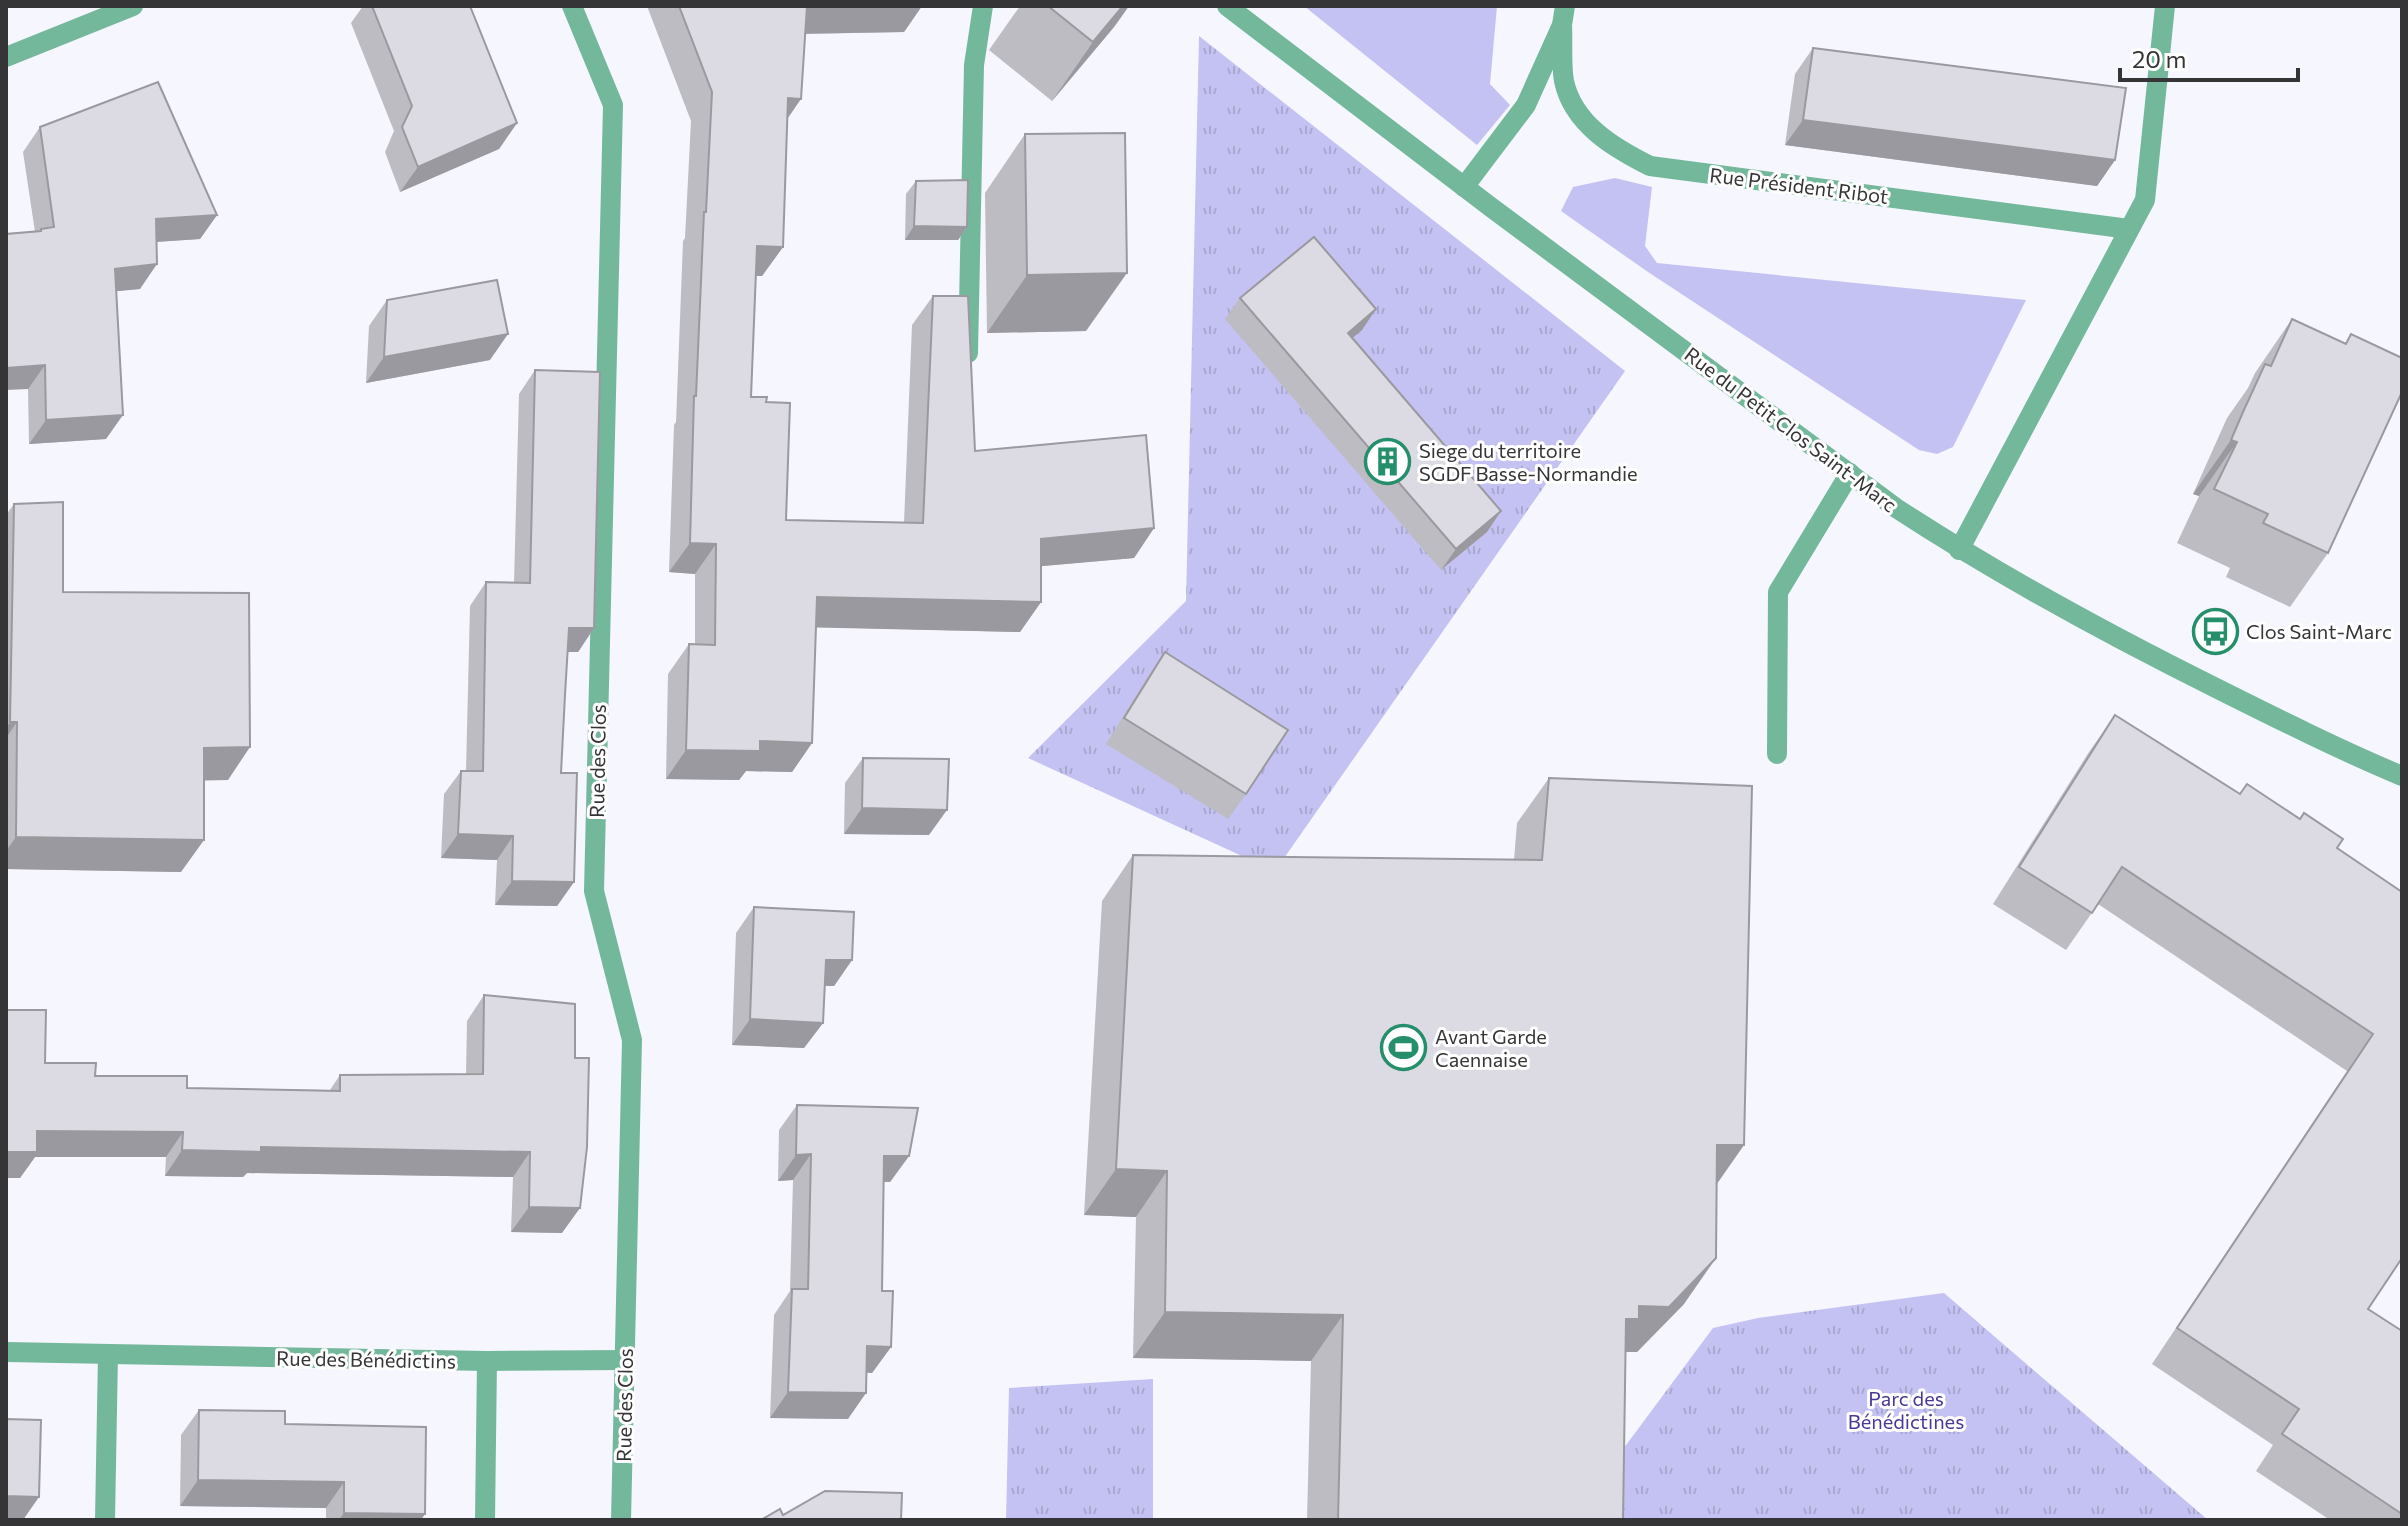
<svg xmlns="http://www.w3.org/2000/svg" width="2408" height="1526" viewBox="0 0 2408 1526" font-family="Commissioner,sans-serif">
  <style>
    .grass { fill: #c3c2f2 }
    .park { fill: url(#park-tufts) }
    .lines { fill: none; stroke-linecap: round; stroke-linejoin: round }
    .minor { stroke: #74b89c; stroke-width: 20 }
    .wall { fill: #bdbcc3 }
    .shaded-wall { fill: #9a999f }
    .building { fill: #dcdbe3; stroke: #9a999f; stroke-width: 2 }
    .labels { text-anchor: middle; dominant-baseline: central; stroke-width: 6; stroke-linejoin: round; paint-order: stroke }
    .street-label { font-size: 20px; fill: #353538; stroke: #fff }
    .poi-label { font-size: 20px; fill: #353538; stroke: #fff; text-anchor: start }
    .park-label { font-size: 20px; fill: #493796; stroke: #fff }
  </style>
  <defs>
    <pattern id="park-tufts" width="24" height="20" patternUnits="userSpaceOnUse" patternTransform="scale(2)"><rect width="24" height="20" fill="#c3c2f2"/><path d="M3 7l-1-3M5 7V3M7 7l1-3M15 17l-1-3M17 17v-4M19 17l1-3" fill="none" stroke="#a8a7d0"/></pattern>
  </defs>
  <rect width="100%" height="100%" fill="#f6f6fe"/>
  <!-- grass -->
  <g class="grass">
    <path d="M1304,6H1497L1490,84L1510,105L1477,145Z"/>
    <path d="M1615,178L1652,187L1645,246L1657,263L2026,300L1953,447L1937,454L1919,450L1648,272L1561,211L1573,187Z"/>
  </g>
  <!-- park -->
  <g class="park">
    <path d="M1199,36L1625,371L1275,871L1028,758L1186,601Z"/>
    <path d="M1944,1293L2208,1520H1602L1612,1464L1713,1328L1758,1318Z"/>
    <path d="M1153,1379V1520H1006L1009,1388Z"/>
  </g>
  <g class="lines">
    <!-- minor -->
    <g class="minor">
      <path d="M572,6L613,105L594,891L632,1040L621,1520"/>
      <path d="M1227,6L1492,208L1896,508C2000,576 2109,635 2220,690C2280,720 2340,750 2402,776"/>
      <path d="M1562,25C1563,43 1561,64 1564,81C1573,124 1614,148 1650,166L2129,229"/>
      <path d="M6,57L133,6"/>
      <path d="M1464,187L1526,105L1562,25L1565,6"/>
      <path d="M968,353L974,65L983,6"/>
      <path d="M1959,550L2145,200L2165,6"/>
      <path d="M1777,754L1778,592L1850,473"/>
      <path d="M6,1352L487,1361L625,1360"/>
      <path d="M105,1520L108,1354"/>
      <path d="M485,1520L487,1361"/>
    </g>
  </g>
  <!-- wall -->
  <g class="wall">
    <path d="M363,6H470L517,123L499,149L400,192L385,152L394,131L351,23Z"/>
    <path d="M647,6H922L904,32L805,34L787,119L783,247L762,276H756L751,397L766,402L786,520L904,523L912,325L933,296L975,451L1154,528L1134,558L1041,566V602L1020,632L816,627L812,743L792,772L746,771L739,780L666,779L668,674L689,644L695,645V574L669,572L674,425L676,422L683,241L685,238L691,121Z"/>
    <path d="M1020,6H1129L1114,27L1052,101L989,50Z"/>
    <path d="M1813,48L2115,160L2097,186L1785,145L1795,74Z"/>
    <path d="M40,127L217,215L200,239L156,242L140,289L116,291L106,439L29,444L28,389L35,232L23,152Z"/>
    <path d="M1025,134L1086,331L987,333L985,193Z"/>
    <path d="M916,181L967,227L958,240H905L906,194Z"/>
    <path d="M1240,298L1362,330L1352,338L1501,511L1487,532L1441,570L1225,319Z"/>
    <path d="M387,300L490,360L366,383L369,326Z"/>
    <path d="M2292,319L2345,343L2351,334L2328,553L2290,607L2226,577L2230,568L2177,543L2199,496L2193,494L2227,418L2248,388L2255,373Z"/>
    <path d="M535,370L594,628L578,652H567L561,773L574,882L557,906L495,905L497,860L441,858L444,794L461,771H466L470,606L486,582L514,583L519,394Z"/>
    <path d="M14,504L63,592L228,780H204L181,872L6,869V515Z"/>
    <path d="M1165,652L1246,794L1228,819L1106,744L1147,678Z"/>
    <path d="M2115,715L2240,794L2337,848L2402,892L2368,1309L2402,1331V1520H2330L2256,1471L2273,1445L2152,1364L2347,1071L2098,904L2066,950L1993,904L2089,752Z"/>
    <path d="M863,758L929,835L844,834L845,783Z"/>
    <path d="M1549,778L1744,1145L1716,1184L1684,1304L1637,1352H1626L1623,1520H1307L1311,1361L1133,1358L1136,1217L1084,1215L1102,901L1133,855L1514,860L1517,823Z"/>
    <path d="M754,907L852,960L834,986H824L823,1023L804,1048L732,1045L736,933Z"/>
    <path d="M484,995L562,1233L511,1232L513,1177L247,1173L243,1177L165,1176L166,1157H35L20,1178H6V1010L45,1063L95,1076L187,1088L330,1090L340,1075L466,1074L467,1021Z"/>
    <path d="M797,1105L909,1156L890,1182H884L882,1291L891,1347L872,1373L866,1372L848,1419L770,1418L774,1315L790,1291L793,1180L778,1181L779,1130Z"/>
    <path d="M199,1410L285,1424L421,1520H326V1508L180,1506L181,1435Z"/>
  </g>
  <!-- shaded-wall -->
  <g class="shaded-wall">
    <path d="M807,6H922L904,32L787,34Z"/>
    <path d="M1123,6H1129L1114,27L1052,101L1093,42Z"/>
    <path d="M788,98L801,99L781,128Z"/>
    <path d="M1803,120L2115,160L2097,186L1785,145Z"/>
    <path d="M517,123L499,149L400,192L418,167Z"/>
    <path d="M217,215L200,239L139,243L156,219Z"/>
    <path d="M914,226L967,227L958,240H905Z"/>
    <path d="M757,246L783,247L762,276H736Z"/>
    <path d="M157,264L140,289L98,293L115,269Z"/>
    <path d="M1127,273L1086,331L987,333L1027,275Z"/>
    <path d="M1376,309L1362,330L1333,354L1348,333Z"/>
    <path d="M508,334L490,360L366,383L384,357Z"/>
    <path d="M45,365L28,389L6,390V368Z"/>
    <path d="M123,415L106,439L29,444L46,420Z"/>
    <path d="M2231,440L2237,442L2199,496L2193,494Z"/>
    <path d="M1501,511L1487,532L1441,570L1456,549Z"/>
    <path d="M1154,528L1134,558L1021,568L1041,539Z"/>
    <path d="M690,543L716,544L695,574L669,572Z"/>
    <path d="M817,597L1041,602L1020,632L796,627Z"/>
    <path d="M569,628H594L578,652H552Z"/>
    <path d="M10,722H17L6,738V729Z"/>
    <path d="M760,741L812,743L792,772L746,771L739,780L666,779L686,750Z"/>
    <path d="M250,747L228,780L182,781L204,748Z"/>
    <path d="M862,808L947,810L929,835L844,834Z"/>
    <path d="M458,834L513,836L497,860L441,858Z"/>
    <path d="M16,837L204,840L181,872L6,869V851Z"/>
    <path d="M512,881L574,882L557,906L495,905Z"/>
    <path d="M826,960H852L834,986H808Z"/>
    <path d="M750,1019L823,1023L804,1048L732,1045Z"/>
    <path d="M37,1131L183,1132L166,1157H35L20,1178H6V1152Z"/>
    <path d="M1717,1145H1744L1712,1191Z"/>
    <path d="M261,1147L530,1152L513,1177L247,1173L243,1177L165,1176L182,1150Z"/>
    <path d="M811,1154L793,1180L778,1181L796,1155Z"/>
    <path d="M884,1156H909L890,1182L866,1181Z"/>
    <path d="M1116,1169L1167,1171L1136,1217L1084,1215Z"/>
    <path d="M529,1207L580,1208L562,1233L511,1232Z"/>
    <path d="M1716,1258L1684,1304L1637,1352H1617L1626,1319L1639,1306Z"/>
    <path d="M1165,1312L1343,1315L1311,1361L1133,1358Z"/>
    <path d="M867,1346L891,1347L872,1373L849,1372Z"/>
    <path d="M788,1392L866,1393L848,1419L770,1418Z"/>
    <path d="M198,1480L344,1482L326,1508L180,1506Z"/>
    <path d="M6,1496L39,1497L23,1520H6Z"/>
    <path d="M344,1513L425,1514L421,1520H339Z"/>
  </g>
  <!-- building -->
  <g class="building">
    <path d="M372,6H470L517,123L418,167L402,127L412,106Z"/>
    <path d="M679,6H807L801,99L788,98L783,247L757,246L751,397H767L766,402L790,403L786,520L923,523L933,296H968L975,451L1146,435L1154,528L1041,539V602L817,597L812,743L760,741V751L686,750L689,644L715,645L716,544L690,543L694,396H696L704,212H706L712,92Z"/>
    <path d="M1048,6H1123L1093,42Z"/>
    <path d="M1813,48L2126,88L2115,160L1803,120Z"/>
    <path d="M158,82L217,215L156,219L157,264L115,269L123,415L46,420L45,365L6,368V234L41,231V229L54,227L40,127Z"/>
    <path d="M1125,133L1127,273L1027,275L1025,134Z"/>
    <path d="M968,180L967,227L914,226L916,181Z"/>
    <path d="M1314,237L1376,309L1348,333L1501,511L1456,549L1240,298Z"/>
    <path d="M497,280L508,334L384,357L387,300Z"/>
    <path d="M2292,319L2346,344L2351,334L2402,358V392L2328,553L2263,523L2268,514L2214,489L2237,442L2231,440L2243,412L2265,364L2271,366Z"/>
    <path d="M535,370L600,372L594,628H569L565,695L561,773H577L574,882L512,881L513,836L458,834L461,771H483L486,582L530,583Z"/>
    <path d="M63,502V592L249,593L250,747L204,748V840L16,837L17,722H10L14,504Z"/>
    <path d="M1165,652L1288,730L1246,794L1124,718Z"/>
    <path d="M2115,715L2240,794L2247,784L2300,819L2304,813L2343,839L2337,848L2402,892V1258L2368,1309L2402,1331V1514L2282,1434L2299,1409L2177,1328L2373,1034L2122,867L2092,913L2019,867Z"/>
    <path d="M863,758L949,759L947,810L862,808Z"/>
    <path d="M1549,778L1752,786L1744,1145H1717L1716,1258L1669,1307L1639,1306V1319H1626L1623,1520H1338L1343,1315L1165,1312L1167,1171L1116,1169L1133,855L1542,860Z"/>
    <path d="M754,907L854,912L852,960H826L823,1023L750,1019Z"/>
    <path d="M484,995L575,1004V1058H589L587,1147L580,1208L529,1207L530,1152L261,1147V1152L182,1150L183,1132L37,1131V1152H6V1010H46L45,1063H96L95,1076H187V1088L340,1091V1075L483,1074Z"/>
    <path d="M797,1105L918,1108L909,1156H884L882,1291H893L891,1347L867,1346L866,1393L788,1392L792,1289H808L811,1154L796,1155Z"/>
    <path d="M199,1410L285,1411V1424L426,1427L425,1514L344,1513V1482L198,1480Z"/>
    <path d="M6,1419L41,1420L39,1497L6,1496Z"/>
    <path d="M825,1491L902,1493L901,1520H761L780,1509L783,1515Z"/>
  </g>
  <!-- icons -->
  <defs>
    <symbol id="building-ring" viewBox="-11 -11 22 22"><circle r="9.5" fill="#fff" stroke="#258e6b" stroke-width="1.5"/><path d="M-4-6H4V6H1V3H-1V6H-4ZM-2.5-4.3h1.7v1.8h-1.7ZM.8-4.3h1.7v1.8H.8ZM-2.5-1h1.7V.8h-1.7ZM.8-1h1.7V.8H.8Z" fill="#258e6b"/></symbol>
    <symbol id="bus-ring" viewBox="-11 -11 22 22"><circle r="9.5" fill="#fff" stroke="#258e6b" stroke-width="1.5"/><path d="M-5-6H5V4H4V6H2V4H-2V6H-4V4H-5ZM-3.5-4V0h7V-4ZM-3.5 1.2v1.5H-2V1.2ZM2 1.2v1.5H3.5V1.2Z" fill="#258e6b"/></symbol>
    <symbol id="stadium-ring" viewBox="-11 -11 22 22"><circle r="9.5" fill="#fff" stroke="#258e6b" stroke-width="1.5"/><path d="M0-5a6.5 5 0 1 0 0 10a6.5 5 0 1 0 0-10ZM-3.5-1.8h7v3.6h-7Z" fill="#258e6b"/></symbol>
  </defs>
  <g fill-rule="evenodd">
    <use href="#building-ring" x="1362" y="436" width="51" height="51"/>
    <use href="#bus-ring" x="2190" y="606" width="51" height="51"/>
    <use href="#stadium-ring" x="1378" y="1022" width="51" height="51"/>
  </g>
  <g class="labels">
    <!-- street labels -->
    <g class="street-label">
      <text transform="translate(1799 185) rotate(7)">Rue Président Ribot</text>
      <text transform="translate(1791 429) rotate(37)">Rue du Petit Clos Saint-Marc</text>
      <text transform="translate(597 761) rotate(-89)">Rue des Clos</text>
      <text transform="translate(366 1359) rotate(1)">Rue des Bénédictins</text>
      <text transform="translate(624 1405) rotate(-89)">Rue des Clos</text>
    </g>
    <!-- poi labels -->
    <g class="poi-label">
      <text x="1419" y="450">Siege du territoire<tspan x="1419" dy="23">SGDF Basse-Normandie</tspan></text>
      <text x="2246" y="631">Clos Saint-Marc</text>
      <text x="1435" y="1036">Avant Garde<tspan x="1435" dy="23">Caennaise</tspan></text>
    </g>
    <!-- park labels -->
    <g class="park-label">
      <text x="1906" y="1398">Parc des<tspan x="1906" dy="23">Bénédictines</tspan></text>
    </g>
  </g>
  <!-- border -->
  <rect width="2408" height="1526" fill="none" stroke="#353538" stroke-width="16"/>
  <!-- scale -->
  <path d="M2120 68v12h178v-12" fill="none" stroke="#353538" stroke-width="4"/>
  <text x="2132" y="68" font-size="24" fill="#353538" stroke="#ffffff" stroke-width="6" paint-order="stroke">20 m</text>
</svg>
